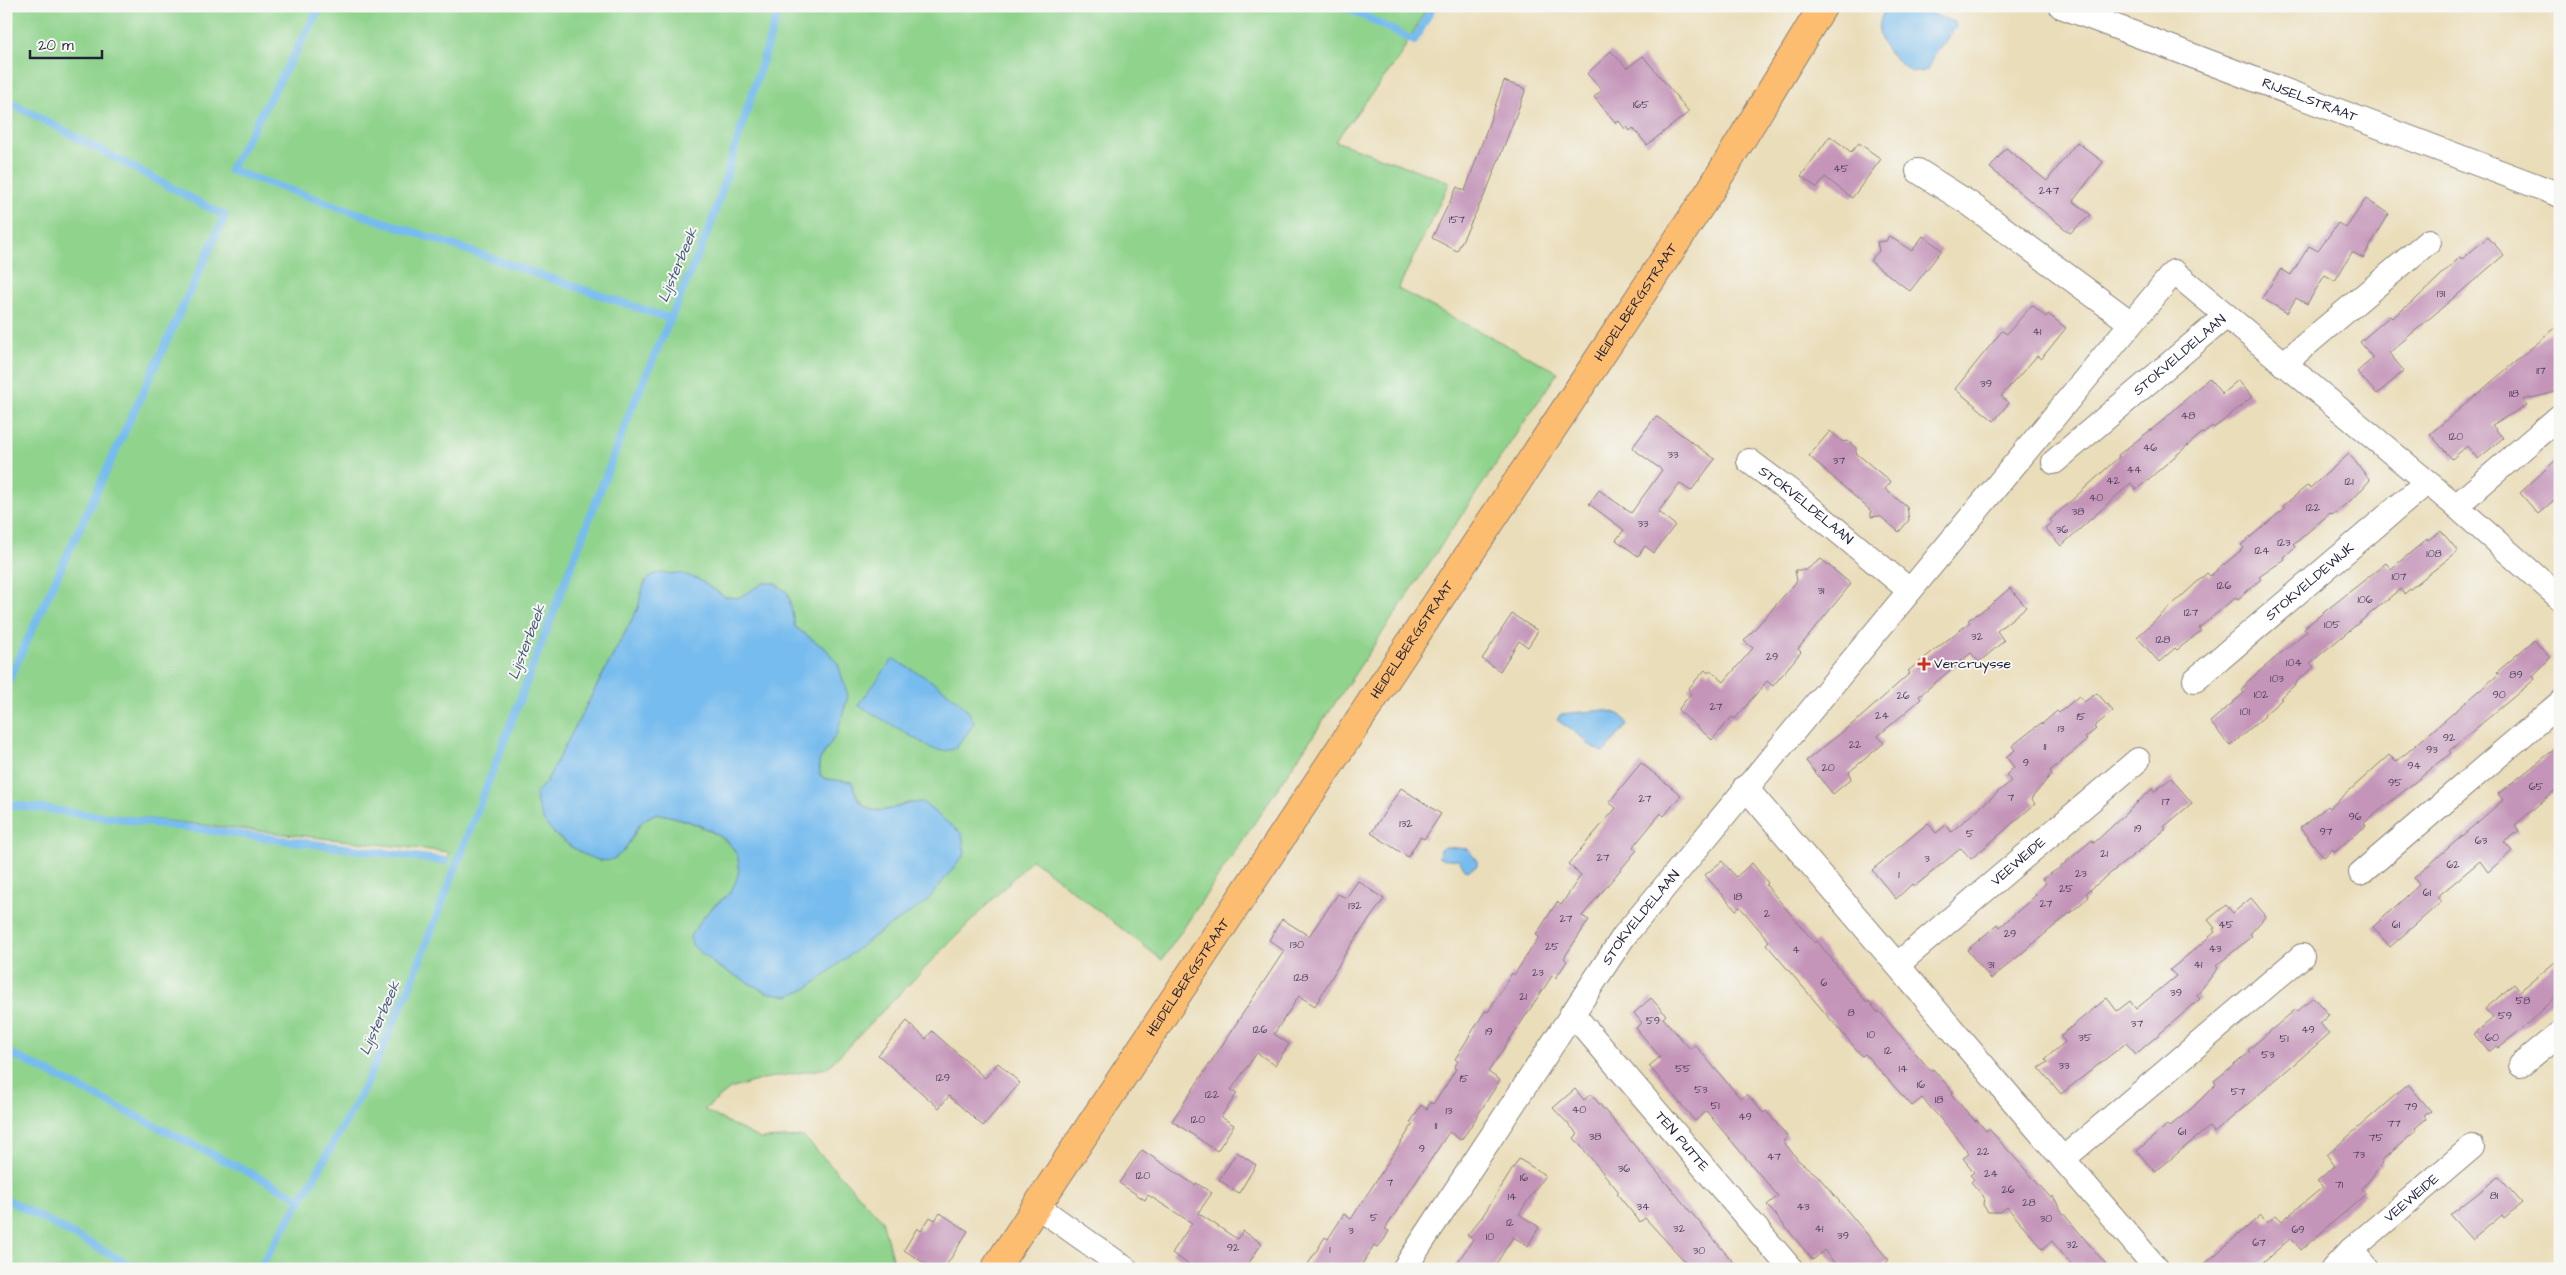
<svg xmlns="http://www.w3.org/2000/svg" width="2566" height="1275" viewBox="0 0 2566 1275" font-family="'Architects Daughter',sans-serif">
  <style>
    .green { fill: #8fd38c; stroke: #587a64; fill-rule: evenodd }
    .water { fill: #77bcee; stroke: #4c6f94 }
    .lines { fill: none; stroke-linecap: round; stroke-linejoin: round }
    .stream { stroke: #77bcee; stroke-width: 8 }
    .building { fill: #c495b9 }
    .minor-casing { stroke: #86807a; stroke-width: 26 }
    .major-casing { stroke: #86807a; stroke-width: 30 }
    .minor { stroke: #fff; stroke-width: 24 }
    .major { stroke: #fcbd6f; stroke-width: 28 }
    .poi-dot { fill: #c8321e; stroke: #f6f6f2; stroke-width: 2 }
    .labels { text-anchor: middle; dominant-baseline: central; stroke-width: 4; stroke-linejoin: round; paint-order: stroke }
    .number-label { font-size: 11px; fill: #4a3f5a }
    .street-label { font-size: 14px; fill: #22223b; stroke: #f6f6f2 }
    .poi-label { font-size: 14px; fill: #22223b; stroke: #f6f6f2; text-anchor: start }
    .water-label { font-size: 15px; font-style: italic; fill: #40587a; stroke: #f6f6f2 }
  </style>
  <rect width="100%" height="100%" fill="#f6f6f2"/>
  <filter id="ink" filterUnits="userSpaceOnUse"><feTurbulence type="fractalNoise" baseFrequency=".02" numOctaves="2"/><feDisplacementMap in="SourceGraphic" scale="10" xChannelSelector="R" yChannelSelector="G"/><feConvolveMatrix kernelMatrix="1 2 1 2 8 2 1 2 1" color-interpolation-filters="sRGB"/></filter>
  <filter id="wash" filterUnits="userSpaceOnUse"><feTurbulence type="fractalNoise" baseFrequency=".0096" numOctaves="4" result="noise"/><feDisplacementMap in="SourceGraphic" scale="20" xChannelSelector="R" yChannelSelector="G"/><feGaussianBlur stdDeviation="1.12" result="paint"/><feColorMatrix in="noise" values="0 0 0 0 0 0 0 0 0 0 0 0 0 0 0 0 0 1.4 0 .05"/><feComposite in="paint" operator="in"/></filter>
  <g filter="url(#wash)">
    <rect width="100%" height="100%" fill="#eaddb9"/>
    <!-- green -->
    <path class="green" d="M6,6H1428L1397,61L1335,141L1450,182L1398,289L1558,372L1162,960L1032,859L827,1068L763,1079L730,1089L704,1110L760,1139L804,1137L882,1220L895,1269H6V804L445,861L449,852L6,803ZM698,579L725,597L738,598L764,583H774L788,593L795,627L826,649L837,733L819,761L820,775L826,779L852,782C861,817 881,814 910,802L965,854L925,903L874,936L808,988L766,992L717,966L692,945C697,935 700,922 707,913C713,904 725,899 732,890C768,844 689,820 657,813L643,820L624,851L601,861L573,848L554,834L536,794L546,782L638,608L645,581ZM893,659L974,724L955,749Z"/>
    <!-- water -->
    <g class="water">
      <path d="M1897,9H1916L1955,22L1956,27L1932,58L1929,69L1921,72H1912C1890,55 1870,41 1884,11Z"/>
      <path d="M659,573L683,574L698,579L725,597L738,598L764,583H774L788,593L795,627L826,649L838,664L848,696L837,733L819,761L820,775L826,779L852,782C864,831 892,803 922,802L962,834L965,854L925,903L874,936L808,988L788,996L766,992L717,966L692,945L690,936C696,928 702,918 709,911C716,904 729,896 733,887C759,839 693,821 657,813C653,815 648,817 644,820C631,831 630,851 613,859C595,868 556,838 545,823C540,815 537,804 535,794L546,782L638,608C642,593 642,577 659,573Z"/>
      <path d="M893,659C915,671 969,699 974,724L955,749L944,751L933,749L858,705Z"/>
      <path d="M1604,710C1614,712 1624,714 1627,725L1605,751L1602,752L1586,743L1587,741L1557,720L1561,714Z"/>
      <path d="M1446,847L1468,849L1477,861V866L1467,871L1458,860L1439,858L1440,849Z"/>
    </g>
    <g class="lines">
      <!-- stream -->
      <g class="stream">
        <path d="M321,6L230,170L671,319"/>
        <path d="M1344,6L1414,41L1433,6"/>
        <path d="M6,100L225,216L6,686"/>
        <path d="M6,804L445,861"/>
        <path d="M6,1051L302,1199"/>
        <path d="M6,1199L138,1269"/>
        <path d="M259,1269L314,1178L365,1086L410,986L631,410L710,227L780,6"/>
      </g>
    </g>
    <g id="blocks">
      <!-- building -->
      <g class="building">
        <path d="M1611,51L1627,68L1643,56L1689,112L1647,145L1633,128L1630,131L1627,127L1625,129L1619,121L1616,123L1594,97L1602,90L1587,74Z"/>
        <path d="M1504,81L1526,89L1487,190L1457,251L1432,238L1457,187L1465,191Z"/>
        <path d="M1830,136L1851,152L1859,143L1881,159L1852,198L1825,177L1817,188L1801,176Z"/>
        <path d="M2077,142L2103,162L2073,201L2091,215L2070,233L1990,168L2006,148L2047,181Z"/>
        <path d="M2366,199L2389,214L2363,258L2352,252L2335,281L2325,275L2307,304L2296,298L2287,313L2262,298L2281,269L2291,275L2309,246L2318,251L2338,223L2346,228Z"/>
        <path d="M1889,236L1912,251L1923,236L1942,250L1910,291L1870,261L1879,251L1877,242L1886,241Z"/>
        <path d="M2488,237L2504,255L2389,353L2404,371L2377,394L2357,372L2373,358L2360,342L2390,316L2392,318L2416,299L2460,257L2462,259Z"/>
        <path d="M2032,305L2046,317L2048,314L2066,328L2041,359L2037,356L2001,396L2009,403L1994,421L1955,389L2002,331L2007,334Z"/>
        <path d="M2560,324V391L2523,400L2527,405L2492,425L2503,438L2478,459L2467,446L2452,459L2430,434Z"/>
        <path d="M2209,378L2222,394L2238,380L2252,397L2214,428L2212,426L2203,434L2202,433L2136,490L2131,483L2061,546L2045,528L2052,522L2050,520L2119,457L2118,455L2160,423Z"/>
        <path d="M1656,416L1715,459L1691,491L1680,484L1658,512L1675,525L1654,553L1645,546L1638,556L1616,540L1624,530L1589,504L1599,490L1631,513L1662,470L1632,448Z"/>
        <path d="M1830,431L1843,442L1848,441L1856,448V453L1891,482L1885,489L1907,507L1909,520L1899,532L1880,516L1871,517V511L1809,456Z"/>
        <path d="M2349,454L2370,480L2356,496L2332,515L2330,513L2293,545L2295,547L2284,557L2285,559L2259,577L2261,579L2238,599L2236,597L2199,628L2201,631L2177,650L2175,648L2159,662L2137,637L2207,573L2210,576L2244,548L2241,545L2285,508L2283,506L2308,485L2310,488Z"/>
        <path d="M2560,456V495L2538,514L2520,493Z"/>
        <path d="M2441,531L2458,551L2404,594L2400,589L2310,663L2314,667L2296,682L2297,683L2280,698L2282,699L2264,715L2265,716L2230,746L2210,722L2244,693L2242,690L2248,681L2307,631L2304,628L2386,563L2391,569L2427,539L2428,540Z"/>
        <path d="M1821,559L1851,584L1798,649L1801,652L1773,686L1767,681L1735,719L1732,717L1712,740L1678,710L1692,692L1688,689L1705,670L1708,673L1710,670L1724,682L1753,648L1744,641L1797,581L1795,570H1806Z"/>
        <path d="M2010,588L2026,607L1997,631L2004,641L1979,662L1971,653L1919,696L1921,699L1878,736L1884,743L1849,772L1851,779L1833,794L1806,761L1861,717L1910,673L1908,671L1970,622L1968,620L1987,608Z"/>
        <path d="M1512,614L1538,631L1528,647L1519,641L1500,671L1482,659Z"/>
        <path d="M2534,640L2550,658L2533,676L2535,679L2449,751L2451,753L2364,823L2366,826L2354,835L2335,852L2333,849L2324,857L2300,828L2328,806L2330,808L2389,755L2396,762L2499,674L2497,672Z"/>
        <path d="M2097,693L2113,711L2094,727L2096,729L2085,738L2087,740L2050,771L2052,773L2031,799L2035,804L1971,859L1961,848L1914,887L1912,884L1896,899L1872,870L1928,823L1936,833L1946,825L1951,832L2011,781L2006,775L2014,767L2006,757L2015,750L2012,746L2041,723L2042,724L2057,711L2059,713L2079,696L2084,702Z"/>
        <path d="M2560,745V786L2515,825L2519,831L2504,842L2512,851L2488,872L2480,861L2437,897L2441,902L2390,947L2373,927L2419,885L2414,878L2503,800L2498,794Z"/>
        <path d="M1641,763L1681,795L1664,816L1661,813L1633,847L1637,850L1582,916L1589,920L1564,958L1567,961L1556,978L1552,976L1488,1072L1500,1080L1467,1132L1461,1140L1449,1132L1385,1229L1389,1231L1384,1240L1377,1248L1374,1246L1359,1269H1305L1325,1237L1328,1239L1344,1214L1351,1219L1413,1124L1410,1123L1421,1105L1427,1109L1430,1102L1433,1104L1445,1087L1456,1069L1454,1068L1458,1061L1455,1059L1485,1011L1488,1012L1512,973L1514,975L1539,937L1536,935L1557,902L1561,905L1581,875L1568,864L1616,808L1609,802Z"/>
        <path d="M2171,778L2192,803L2164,827L2166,829L2086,893L2089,897L1991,979L1967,950L1998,924L2000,927L2036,895L2035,893L2046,883L2042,879L2058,869L2092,840L2094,843L2152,789L2154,792Z"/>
        <path d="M1401,788L1441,814L1424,839L1420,837L1408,857L1371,833Z"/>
        <path d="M1722,861L1736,877L1752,863L1768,883L1766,885L1815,943L1817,941L1867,1003L1869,1001L1878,1013L1879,1011L1931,1071L1933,1069L1953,1092L1951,1094L1975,1121L1977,1120L1986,1131L1989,1129L2051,1198L2053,1196L2062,1212L2110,1269H2075L2052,1241L2043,1249L2007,1207L2000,1212H1988L1983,1205L1984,1197L1971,1182L1974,1179L1970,1175L1974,1172L1963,1158L1969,1154L1955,1135L1922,1098L1912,1106L1865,1054L1862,1056L1766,944L1769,941L1740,907L1736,910L1705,875Z"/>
        <path d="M1358,881L1384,899L1348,949L1315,1006L1299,996L1274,1034L1289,1044L1275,1065L1257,1053L1231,1090L1237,1093L1221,1117L1234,1125L1217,1151L1172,1121L1284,951L1269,940L1282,919L1309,936L1338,894L1346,898Z"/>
        <path d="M2251,898L2266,916L2250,934L2252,936L2216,966L2218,968L2197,995L2200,999L2136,1054L2126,1043L2061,1094L2039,1068L2048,1062L2045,1059L2065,1042L2060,1036L2107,998L2117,1011L2130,1001L2136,1009L2176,976L2170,970L2215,932L2213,929L2215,928L2208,920L2226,905L2233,913Z"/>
        <path d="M2560,958V992L2525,1026L2498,1048L2496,1046L2489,1052L2474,1034L2493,1018L2485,1009L2514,984L2520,991Z"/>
        <path d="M2313,997L2329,1015L2320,1023L2329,1034L2214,1133L2209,1127L2155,1172L2137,1151L2167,1125L2169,1127L2192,1108L2216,1084L2214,1081L2250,1052L2248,1050L2296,1009L2298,1011Z"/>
        <path d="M1651,998L1666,1015L1663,1018L1690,1049L1695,1045L1741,1099L1747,1094L1763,1113L1766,1111L1788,1137L1783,1141L1799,1161L1817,1175L1889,1260L1879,1269H1839L1824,1250L1813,1260L1767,1205L1778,1196L1706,1111L1695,1121L1649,1066L1660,1057L1636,1028L1642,1023L1634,1013Z"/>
        <path d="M907,1021L926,1039L932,1031L985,1078L998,1063L1020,1083L983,1126L949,1096L939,1108L878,1055Z"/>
        <path d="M2408,1084L2431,1111L2424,1116L2426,1119L2415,1128L2417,1130L2381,1161L2383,1163L2362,1189L2366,1194L2301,1250L2291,1238L2255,1269H2199L2261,1215L2267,1223L2276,1215L2282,1221L2323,1187L2317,1181L2335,1166L2327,1155Z"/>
        <path d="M1575,1089L1584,1100L1591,1094L1739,1269H1692L1645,1218L1640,1222L1617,1194L1619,1192L1574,1138L1578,1134L1553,1108Z"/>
        <path d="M1142,1150L1195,1185L1196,1183L1212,1193L1198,1213L1237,1239L1243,1231L1262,1243L1245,1269H1195L1172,1253L1192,1223L1148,1195L1145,1200L1119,1183Z"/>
        <path d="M1237,1152L1256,1165L1239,1193L1219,1180Z"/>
        <path d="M1519,1159L1545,1175L1519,1214L1539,1227L1528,1246L1513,1237L1493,1269H1453L1473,1239L1467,1235L1482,1217Z"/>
        <path d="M2499,1177L2522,1203L2504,1218L2502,1215L2472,1240L2450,1215Z"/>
        <path d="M940,1213L968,1231L944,1269H933L904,1250L917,1228L921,1231L930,1217L935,1220Z"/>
      </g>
    </g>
  </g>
  <g filter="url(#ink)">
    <use href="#blocks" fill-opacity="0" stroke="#86807a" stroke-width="1"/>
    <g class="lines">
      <defs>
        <g id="minor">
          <path id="s1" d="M2061,6L2560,195"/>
          <path d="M1918,171L1970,204L2131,323"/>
          <path d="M2283,364L2429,241"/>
          <path id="s2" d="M1749,461L1791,492L1909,590"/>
          <path id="s3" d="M2054,462L2226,316"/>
          <path d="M2456,506L2560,416"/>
          <path id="s4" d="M2195,680L2426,483"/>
          <path d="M1745,787L2157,1269"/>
          <path d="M2361,873L2560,703"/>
          <path id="s5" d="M1898,964L2138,760"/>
          <path id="s6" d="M1572,1013L1791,1269"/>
          <path d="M2521,1065L2560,1033"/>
          <path d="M2063,1159L2302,956"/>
          <path d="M1037,1206L1126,1269"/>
          <path d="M2351,1250L2367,1269"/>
          <path id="s7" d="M1404,1269L1624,936L2174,272L2456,506L2560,598"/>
          <path id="s8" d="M2333,1269L2351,1250L2472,1147"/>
        </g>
        <g id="major">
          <path id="s9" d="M995,1269L1710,191L1823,6"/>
        </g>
      </defs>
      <!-- minor casing -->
      <use href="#minor" class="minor-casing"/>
      <!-- major casing -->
      <use href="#major" class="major-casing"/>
      <!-- minor -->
      <use href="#minor" class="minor"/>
      <!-- major -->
      <use href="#major" class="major"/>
    </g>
  </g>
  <!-- markers -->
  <path class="poi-dot" d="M1921.5 656.5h5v5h5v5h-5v5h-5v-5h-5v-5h5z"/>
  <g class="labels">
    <!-- number labels -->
    <g class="number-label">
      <text x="1641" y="104">165</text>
      <text x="1841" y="168">45</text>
      <text x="2049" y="190">247</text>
      <text x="1457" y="219">157</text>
      <text x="2441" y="293">131</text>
      <text x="2037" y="331">41</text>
      <text x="2541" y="370">117</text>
      <text x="1986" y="383">39</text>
      <text x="2514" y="393">118</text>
      <text x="2188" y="415">48</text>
      <text x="2456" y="436">120</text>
      <text x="2150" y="447">46</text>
      <text x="1673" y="454">33</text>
      <text x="1839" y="460">37</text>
      <text x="2134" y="469">44</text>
      <text x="2113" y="480">42</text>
      <text x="2349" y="481">121</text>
      <text x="2096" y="497">40</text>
      <text x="2313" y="507">122</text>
      <text x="2078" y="511">38</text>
      <text x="1643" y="523">33</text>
      <text x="2062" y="529">36</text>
      <text x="2284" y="542">123</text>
      <text x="2262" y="550">124</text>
      <text x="2434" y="553">108</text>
      <text x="2399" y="576">107</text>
      <text x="2224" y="585">126</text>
      <text x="1821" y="590">31</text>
      <text x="2365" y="599">106</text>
      <text x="2191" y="612">127</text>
      <text x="2332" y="624">105</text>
      <text x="1977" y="636">32</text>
      <text x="2163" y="639">128</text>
      <text x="1772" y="656">29</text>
      <text x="2294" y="662">104</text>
      <text x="2516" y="674">89</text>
      <text x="2277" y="678">103</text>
      <text x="2261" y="694">102</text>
      <text x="2499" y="694">90</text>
      <text x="1903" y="695">26</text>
      <text x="1716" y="706">27</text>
      <text x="2245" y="711">101</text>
      <text x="1882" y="715">24</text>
      <text x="2081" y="716">15</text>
      <text x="2061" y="728">13</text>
      <text x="2449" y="737">92</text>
      <text x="1855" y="744">22</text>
      <text x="2045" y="746">11</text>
      <text x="2432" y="749">93</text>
      <text x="2026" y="762">9</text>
      <text x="2414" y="765">94</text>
      <text x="1828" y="767">20</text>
      <text x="2395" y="782">95</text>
      <text x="2536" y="786">65</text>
      <text x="2011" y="797">7</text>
      <text x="1645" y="798">27</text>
      <text x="2166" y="801">17</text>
      <text x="2355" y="816">96</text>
      <text x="1406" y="823">132</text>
      <text x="2138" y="828">19</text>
      <text x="2326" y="831">97</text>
      <text x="1970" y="833">5</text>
      <text x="2481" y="840">63</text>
      <text x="2104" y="853">21</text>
      <text x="1603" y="857">27</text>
      <text x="1927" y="858">3</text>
      <text x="2453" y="864">62</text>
      <text x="2081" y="873">23</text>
      <text x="1899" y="874">1</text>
      <text x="2066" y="888">25</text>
      <text x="2427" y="892">61</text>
      <text x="1738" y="896">18</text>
      <text x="2046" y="903">27</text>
      <text x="1355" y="905">132</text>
      <text x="1767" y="913">2</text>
      <text x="1566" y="918">27</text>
      <text x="2226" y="924">45</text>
      <text x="2396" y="924">61</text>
      <text x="2010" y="933">29</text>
      <text x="1297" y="944">130</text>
      <text x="1552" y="946">25</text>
      <text x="2215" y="948">43</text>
      <text x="1796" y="949">4</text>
      <text x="1991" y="964">31</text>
      <text x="2198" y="964">41</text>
      <text x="1538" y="972">23</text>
      <text x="1301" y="977">128</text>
      <text x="1824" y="982">6</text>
      <text x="2176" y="992">39</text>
      <text x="1523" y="996">21</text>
      <text x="2523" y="1000">58</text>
      <text x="1851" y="1012">8</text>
      <text x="2505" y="1015">59</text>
      <text x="1653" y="1020">59</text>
      <text x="2137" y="1023">37</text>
      <text x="1260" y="1029">126</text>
      <text x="2308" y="1029">49</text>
      <text x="1489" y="1031">19</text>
      <text x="1871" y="1034">10</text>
      <text x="2085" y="1037">35</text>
      <text x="2492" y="1037">60</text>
      <text x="2284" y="1038">51</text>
      <text x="1888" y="1050">12</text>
      <text x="2268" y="1054">53</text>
      <text x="2064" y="1065">33</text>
      <text x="1683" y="1068">55</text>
      <text x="1903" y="1068">14</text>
      <text x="943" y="1077">129</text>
      <text x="1464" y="1078">15</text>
      <text x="1921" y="1084">16</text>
      <text x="1701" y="1089">53</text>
      <text x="2238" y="1091">57</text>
      <text x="1212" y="1094">122</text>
      <text x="1939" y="1099">18</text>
      <text x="1715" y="1105">51</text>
      <text x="2411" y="1106">79</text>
      <text x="1579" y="1109">40</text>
      <text x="1449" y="1110">13</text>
      <text x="1745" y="1116">49</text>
      <text x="1198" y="1119">120</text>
      <text x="2394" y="1123">77</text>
      <text x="1436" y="1125">11</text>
      <text x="2182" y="1131">61</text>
      <text x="1595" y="1136">38</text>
      <text x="2376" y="1137">75</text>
      <text x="1422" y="1148">9</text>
      <text x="1983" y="1151">22</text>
      <text x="2359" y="1154">73</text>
      <text x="1774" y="1156">47</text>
      <text x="1624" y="1168">36</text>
      <text x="1991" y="1173">24</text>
      <text x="1143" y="1175">120</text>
      <text x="1524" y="1177">16</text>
      <text x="1390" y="1182">7</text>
      <text x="2339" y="1184">71</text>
      <text x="2008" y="1189">26</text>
      <text x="2494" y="1195">81</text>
      <text x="1512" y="1196">14</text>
      <text x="2029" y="1202">28</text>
      <text x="1643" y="1206">34</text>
      <text x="1803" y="1206">43</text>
      <text x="1374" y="1217">5</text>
      <text x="2046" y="1218">30</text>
      <text x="1510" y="1222">12</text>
      <text x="1679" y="1228">32</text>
      <text x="1819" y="1228">41</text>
      <text x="2298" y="1229">69</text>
      <text x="1351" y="1230">3</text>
      <text x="1843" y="1235">39</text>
      <text x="1490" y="1236">10</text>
      <text x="2259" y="1242">67</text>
      <text x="2072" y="1244">32</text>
      <text x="1233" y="1247">92</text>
      <text x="1330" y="1249">1</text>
      <text x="1699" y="1250">30</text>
    </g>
    <!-- street labels -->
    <g class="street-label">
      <text stroke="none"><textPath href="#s1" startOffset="266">RIJSELSTRAAT</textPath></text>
      <text stroke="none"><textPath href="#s9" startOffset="1160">HEIDELBERGSTRAAT</textPath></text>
      <text stroke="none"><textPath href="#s3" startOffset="165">STOKVELDELAAN</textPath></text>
      <text stroke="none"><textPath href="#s2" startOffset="72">STOKVELDELAAN</textPath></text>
      <text stroke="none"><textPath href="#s4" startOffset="151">STOKVELDEWIJK</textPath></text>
      <text stroke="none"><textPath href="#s9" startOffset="755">HEIDELBERGSTRAAT</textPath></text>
      <text stroke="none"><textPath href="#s5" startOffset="158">VEEWEIDE</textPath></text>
      <text stroke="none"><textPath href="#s7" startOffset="424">STOKVELDELAAN</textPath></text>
      <text stroke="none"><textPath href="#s9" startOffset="350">HEIDELBERGSTRAAT</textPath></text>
      <text stroke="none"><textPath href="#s6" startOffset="169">TEN PUTTE</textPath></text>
      <text stroke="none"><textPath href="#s8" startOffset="106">VEEWEIDE</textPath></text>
    </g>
    <!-- poi labels -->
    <g class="poi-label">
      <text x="1934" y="664">Vercruysse</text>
    </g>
    <!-- water labels -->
    <g class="water-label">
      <text transform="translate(678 265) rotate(-67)">Lijsterbeek</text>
      <text transform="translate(527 642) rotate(-69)">Lijsterbeek</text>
      <text transform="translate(380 1018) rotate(-66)">Lijsterbeek</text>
    </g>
  </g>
  <!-- margin -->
  <rect width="2566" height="1275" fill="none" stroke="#f6f6f2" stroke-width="25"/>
  <!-- scale -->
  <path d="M30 50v8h72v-8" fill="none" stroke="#22223b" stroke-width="2.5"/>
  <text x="38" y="50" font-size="15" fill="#22223b" stroke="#f6f6f2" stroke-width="4" paint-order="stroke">20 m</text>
</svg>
